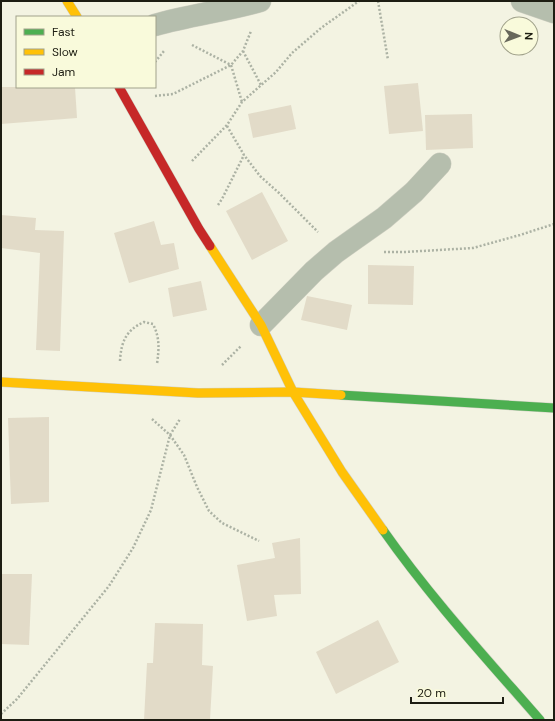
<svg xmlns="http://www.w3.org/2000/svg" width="555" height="721" viewBox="0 0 555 721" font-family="'DM Sans',sans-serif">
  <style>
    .building { fill: #e2dbc8 }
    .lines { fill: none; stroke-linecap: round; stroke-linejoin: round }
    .street-casing { stroke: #cfcfc2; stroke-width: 23 }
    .fast-casing { stroke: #cfcfc2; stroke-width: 10 }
    .slow-casing { stroke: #cfcfc2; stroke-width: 10 }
    .jam-casing { stroke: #cfcfc2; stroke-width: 10 }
    .path { stroke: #acb2a4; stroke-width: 2.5; stroke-dasharray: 2 2; stroke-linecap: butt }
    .street { stroke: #b5bead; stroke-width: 22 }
    .fast { stroke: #4caf50; stroke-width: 9 }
    .slow { stroke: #ffc107; stroke-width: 9 }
    .jam { stroke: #c62828; stroke-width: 9 }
  </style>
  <rect width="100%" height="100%" fill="#f3f3e2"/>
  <!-- building -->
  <g class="building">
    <path d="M418,83L423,131L389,134L384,86Z"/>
    <path d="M1,87H75L77,118L1,124Z"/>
    <path d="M291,105L296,129L253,138L248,114Z"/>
    <path d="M472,114L473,148L426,150L425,115Z"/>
    <path d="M262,192L288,241L252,260L226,211Z"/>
    <path d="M1,215L36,218L35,230L64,231L60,351L36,350L40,253L1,248Z"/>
    <path d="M154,221L161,245L174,243L179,269L129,283L114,233Z"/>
    <path d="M368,265L414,266L413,305L368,304Z"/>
    <path d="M201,281L207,310L173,317L168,288Z"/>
    <path d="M307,296L352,305L347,330L301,320Z"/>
    <path d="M49,417V502L11,504L8,418Z"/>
    <path d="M300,538L301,594L274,595L277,616L247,621L237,565L275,558L272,543Z"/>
    <path d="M1,574H32L29,645L1,644Z"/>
    <path d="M378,620L399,662L336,694L316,652Z"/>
    <path d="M155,623L203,624L202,665L213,666L210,720H144L147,663H153Z"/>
  </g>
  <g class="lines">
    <defs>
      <g id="street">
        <path d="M522,1L554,12"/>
        <path d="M155,25C190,15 225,11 260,1"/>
        <path d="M261,325L314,271L336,252L384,218L414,192L440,164"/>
      </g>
      <g id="fast">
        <path d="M341,395L554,408"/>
        <path d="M383,530C430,597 486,658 540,720"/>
      </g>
      <g id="slow">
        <path d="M67,1L77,17"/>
        <path d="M210,246L261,325L293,392L342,472L383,530"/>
        <path d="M1,382L198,393L293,392L341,395"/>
      </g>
      <path id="jam" d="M119,87L199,229L210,246"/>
    </defs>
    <!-- street casing -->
    <use href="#street" class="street-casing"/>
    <!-- fast casing -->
    <use href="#fast" class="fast-casing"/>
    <!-- slow casing -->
    <use href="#slow" class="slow-casing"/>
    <!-- jam casing -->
    <use href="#jam" class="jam-casing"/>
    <!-- path -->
    <g class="path">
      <path d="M378,1L388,60"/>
      <path d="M192,45L231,65L242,102"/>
      <path d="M243,51L261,85"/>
      <path d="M155,62L164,51"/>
      <path d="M155,96L173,94L231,65L243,51L251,31"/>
      <path d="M227,126L244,155L260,176L279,193L318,232"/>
      <path d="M192,161L227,125L242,102L276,72L292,53L321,28L359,1"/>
      <path d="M218,205L222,199L244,155"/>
      <path d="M384,252H405L473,248L520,235L554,224"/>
      <path d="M120,361C121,342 126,330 144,322L153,324C160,338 159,349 157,364"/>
      <path d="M222,365L241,346"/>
      <path d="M152,419L170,435L180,419"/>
      <path d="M170,435L184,455L197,487L209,511L222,523L259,541"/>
      <path d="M1,714L17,699L109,586L133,548L151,510L170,435"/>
    </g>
    <!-- street -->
    <use href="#street" class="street"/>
    <!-- fast -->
    <use href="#fast" class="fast"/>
    <!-- slow -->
    <use href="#slow" class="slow"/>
    <!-- jam -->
    <use href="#jam" class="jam"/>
  </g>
  <!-- border -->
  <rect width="555" height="721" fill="none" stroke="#1d1d12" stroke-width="4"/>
  <!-- legend -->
  <rect x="16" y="16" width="140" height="72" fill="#f9fadb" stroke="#a1a28b"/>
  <rect x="24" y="29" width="20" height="6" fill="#4caf50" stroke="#a1a28b"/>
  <text x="52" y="36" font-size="12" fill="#1d1d12">Fast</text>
  <rect x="24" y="49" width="20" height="6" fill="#ffc107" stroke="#a1a28b"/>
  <text x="52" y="56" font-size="12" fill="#1d1d12">Slow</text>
  <rect x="24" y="69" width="20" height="6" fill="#c62828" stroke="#a1a28b"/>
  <text x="52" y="76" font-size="12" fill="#1d1d12">Jam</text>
  <!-- north arrow -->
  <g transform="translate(519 36) rotate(91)"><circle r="19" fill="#f9fadb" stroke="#a1a28b"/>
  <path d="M0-3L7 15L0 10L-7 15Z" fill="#68685b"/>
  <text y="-6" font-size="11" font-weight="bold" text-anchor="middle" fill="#1d1d12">N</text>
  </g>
  <!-- scale -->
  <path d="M411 697v6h92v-6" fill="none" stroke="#1d1d12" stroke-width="2"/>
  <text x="417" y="697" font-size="12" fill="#1d1d12" stroke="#f9fadb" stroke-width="3" paint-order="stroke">20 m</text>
</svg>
